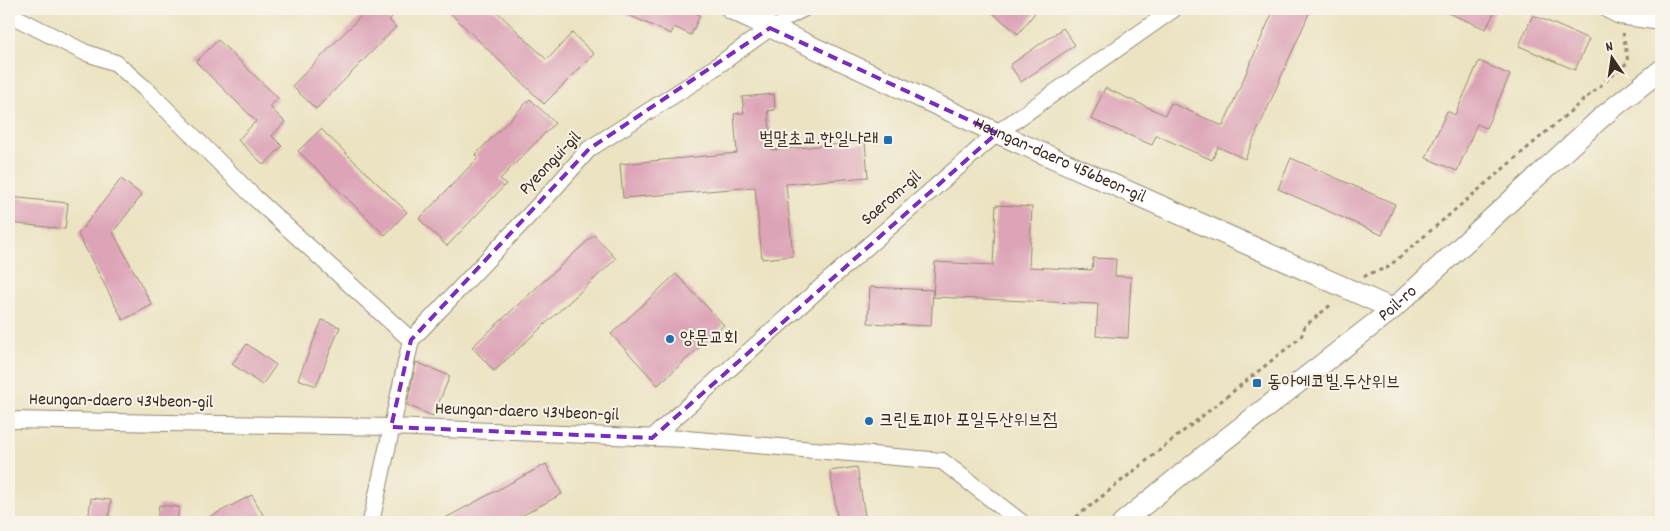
<svg xmlns="http://www.w3.org/2000/svg" width="1670" height="531" viewBox="0 0 1670 531" font-family="Dekko,'Poor Story',sans-serif">
  <style>
    .building { fill: #dda4b7 }
    .lines { fill: none; stroke-linecap: round; stroke-linejoin: round }
    .pedestrian-casing { stroke: #938670; stroke-width: 14 }
    .minor-casing { stroke: #938670; stroke-width: 18 }
    .tertiary-casing { stroke: #938670; stroke-width: 22 }
    .path { stroke: #938670; stroke-width: 3; stroke-dasharray: 4 4; stroke-linecap: butt }
    .pedestrian { stroke: #fff; stroke-width: 12 }
    .minor { stroke: #fff; stroke-width: 16 }
    .tertiary { stroke: #fff; stroke-width: 20 }
    .marked { fill: none; stroke: #7b2cbf; stroke-width: 4; stroke-dasharray: 10 6; stroke-linejoin: round }
    .poi-dot { fill: #1f6fb2; stroke: #f7f3e8; stroke-width: 2 }
    .labels { text-anchor: middle; dominant-baseline: central; stroke-width: 4; stroke-linejoin: round; paint-order: stroke }
    .poi-label { font-size: 18px; fill: #3b2a1e; stroke: #f7f3e8; text-anchor: start }
    .street-label { font-size: 18px; fill: #3b2a1e; stroke: #f7f3e8 }
  </style>
  <rect width="100%" height="100%" fill="#f7f3e8"/>
  <filter id="ink" filterUnits="userSpaceOnUse"><feTurbulence type="fractalNoise" baseFrequency=".02" numOctaves="2"/><feDisplacementMap in="SourceGraphic" scale="10" xChannelSelector="R" yChannelSelector="G"/><feConvolveMatrix kernelMatrix="1 2 1 2 8 2 1 2 1" color-interpolation-filters="sRGB"/></filter>
  <filter id="wash" filterUnits="userSpaceOnUse"><feTurbulence type="fractalNoise" baseFrequency=".0096" numOctaves="4" result="noise"/><feDisplacementMap in="SourceGraphic" scale="20" xChannelSelector="R" yChannelSelector="G"/><feGaussianBlur stdDeviation="1.12" result="paint"/><feColorMatrix in="noise" values="0 0 0 0 0 0 0 0 0 0 0 0 0 0 0 0 0 1.4 0 .05"/><feComposite in="paint" operator="in"/></filter>
  <g filter="url(#wash)">
    <rect width="100%" height="100%" fill="#ebe3c1"/>
    <g id="blocks">
      <!-- building -->
      <g class="building">
        <path d="M368,9H400L389,20L396,27L316,109L292,86Z"/>
        <path d="M446,9H494L547,60L572,33L594,54L544,104Z"/>
        <path d="M615,9H686L700,15L691,35L674,27L671,34Z"/>
        <path d="M988,9H1038L1018,34Z"/>
        <path d="M1274,9H1311L1245,159L1218,147L1212,160L1156,135L1152,145L1091,119L1105,88L1165,115L1171,103L1223,126Z"/>
        <path d="M1439,9H1496L1486,29Z"/>
        <path d="M1533,15L1589,39L1575,70L1519,46Z"/>
        <path d="M1063,28L1075,45L1021,82L1010,65Z"/>
        <path d="M218,40L278,98L270,107L285,122L272,136L282,146L264,165L238,140L256,121L196,62Z"/>
        <path d="M1479,61L1510,75L1486,128L1477,124L1457,171L1426,158L1447,111L1455,115Z"/>
        <path d="M774,94L775,110L768,111L772,150L865,142L868,177L786,184L793,256L762,259L755,187L623,198L620,164L737,153L734,114L744,113L742,97Z"/>
        <path d="M530,99L555,123L500,179L506,184L447,246L419,219L478,158L475,155Z"/>
        <path d="M321,129L407,212L385,235L298,151Z"/>
        <path d="M1291,158L1395,204L1382,235L1278,189Z"/>
        <path d="M121,179L142,195L113,232L152,305L123,320L78,234Z"/>
        <path d="M9,197L68,203L65,229L9,223Z"/>
        <path d="M996,205L1032,207L1029,267L1092,270L1093,258L1116,259L1115,276L1131,277L1128,338L1096,336L1098,304L933,297L935,262L993,265Z"/>
        <path d="M594,235L616,259L494,371L472,347Z"/>
        <path d="M676,274L724,325L658,385L611,334Z"/>
        <path d="M870,287L933,290L931,326L868,323Z"/>
        <path d="M322,320L340,327L316,386L298,379Z"/>
        <path d="M247,344L276,365L262,385L232,364Z"/>
        <path d="M416,362L450,376L433,416L407,405Z"/>
        <path d="M546,464L562,494L510,522H438Z"/>
        <path d="M857,467L866,522H838L830,471Z"/>
        <path d="M252,495L267,522H200Z"/>
        <path d="M91,498L111,500L108,522H88Z"/>
        <path d="M159,505L179,507L177,522H157Z"/>
      </g>
    </g>
  </g>
  <g filter="url(#ink)">
    <use href="#blocks" fill-opacity="0" stroke="#938670" stroke-width="1"/>
    <g class="lines">
      <defs>
        <path id="pedestrian" d="M770,28L807,9"/>
        <g id="minor">
          <path d="M9,14L84,52L116,63L151,94L255,198L411,340"/>
          <path d="M9,420L391,427L686,439L942,461L1021,522"/>
          <path d="M652,438L821,287L997,133L1174,9"/>
          <path d="M371,522L411,340L553,190L589,149L696,81L770,28"/>
        </g>
        <g id="tertiary">
          <path id="s1" d="M731,9L997,133L1393,309"/>
          <path d="M1610,9L1620,14L1661,20"/>
          <path id="s2" d="M1123,522L1204,456L1393,309L1603,116L1661,70"/>
        </g>
      </defs>
      <!-- pedestrian casing -->
      <use href="#pedestrian" class="pedestrian-casing"/>
      <!-- minor casing -->
      <use href="#minor" class="minor-casing"/>
      <!-- tertiary casing -->
      <use href="#tertiary" class="tertiary-casing"/>
      <!-- path -->
      <g class="path">
        <path d="M1364,277L1368,274L1387,268L1628,62L1623,33"/>
        <path d="M1070,522L1301,337L1305,326L1333,303"/>
      </g>
      <!-- pedestrian -->
      <use href="#pedestrian" class="pedestrian"/>
      <!-- minor -->
      <use href="#minor" class="minor"/>
      <!-- tertiary -->
      <use href="#tertiary" class="tertiary"/>
    </g>
  </g>
  <!-- marked area -->
  <path class="marked" d="M770,28L997,133L652,438L391,427L411,340L589,149Z"/>
  <!-- markers -->
  <g class="poi-dot">
    <rect x="883" y="135" width="10" height="10" rx="2.5"/>
    <circle cx="670" cy="339" r="5"/>
    <rect x="1252" y="378" width="10" height="10" rx="2.5"/>
    <circle cx="869" cy="421" r="5"/>
  </g>
  <g class="labels">
    <!-- poi labels -->
    <g class="poi-label">
      <text x="878" y="140" text-anchor="end">벌말초교.한일나래</text>
      <text x="680" y="339">양문교회</text>
      <text x="1267" y="383">동아에코빌.두산위브</text>
      <text x="879" y="421">크린토피아 포일두산위브점</text>
    </g>
    <!-- street labels -->
    <g class="street-label">
      <text stroke="none"><textPath href="#s1" startOffset="362">Heungan-daero 456beon-gil</textPath></text>
      <text transform="translate(551 164) rotate(-46)">Pyeongui-gil</text>
      <text transform="translate(892 199) rotate(-41)">Saerom-gil</text>
      <text stroke="none"><textPath href="#s2" startOffset="351">Poil-ro</textPath></text>
      <text transform="translate(121 402) rotate(1)">Heungan-daero 434beon-gil</text>
      <text transform="translate(527 413) rotate(2)">Heungan-daero 434beon-gil</text>
    </g>
  </g>
  <!-- margin -->
  <rect width="1670" height="531" fill="none" stroke="#f7f3e8" stroke-width="30"/>
  <!-- north arrow -->
  <g transform="translate(1612 58) rotate(347)" stroke="#f7f3e8" stroke-width="4" paint-order="stroke">
  <path d="M0-4L9 19L0 12L-9 19Z" fill="#3b2a1e"/>
  <text y="-8" font-size="14" font-weight="bold" text-anchor="middle" fill="#3b2a1e">N</text>
  </g>
</svg>
